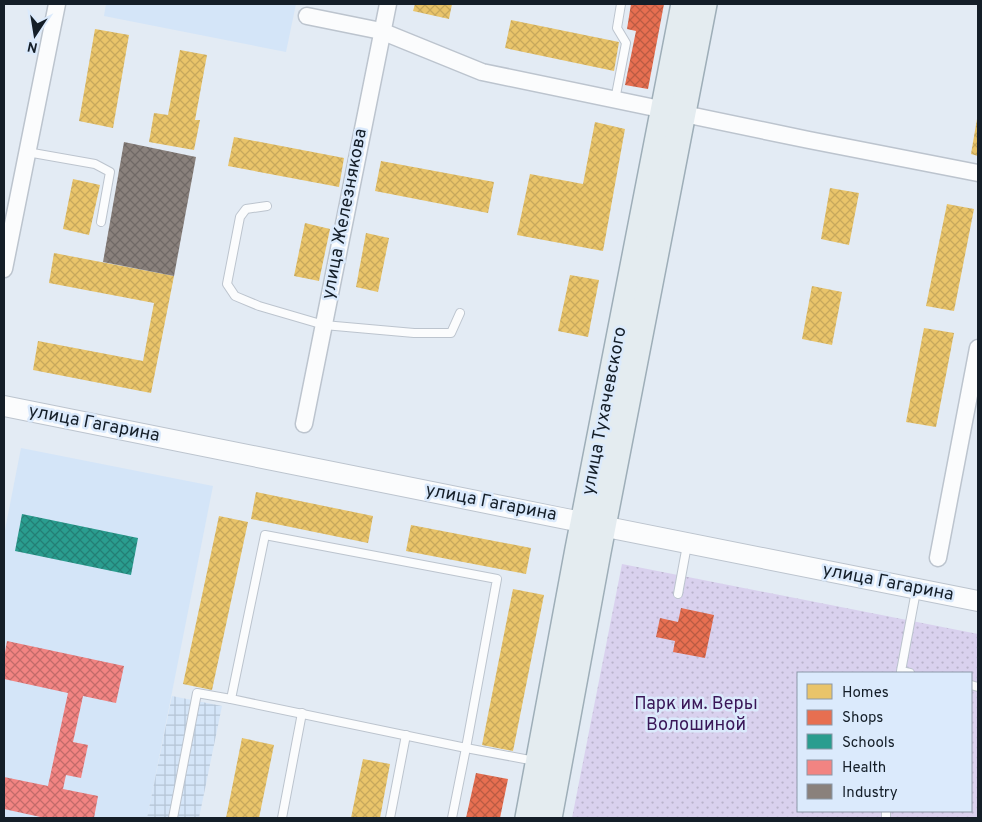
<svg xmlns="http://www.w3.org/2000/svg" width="982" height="822" viewBox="0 0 982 822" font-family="Overpass,sans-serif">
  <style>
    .built { fill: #d4e5f8 }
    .industrial { fill: url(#industrial-grid) }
    .grass { fill: url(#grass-dots); fill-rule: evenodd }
    .homes { fill: url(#homes-cross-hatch) }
    .shops { fill: url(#shops-cross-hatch) }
    .schools { fill: url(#schools-cross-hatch) }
    .health { fill: url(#health-cross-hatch) }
    .industry { fill: url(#industry-cross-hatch) }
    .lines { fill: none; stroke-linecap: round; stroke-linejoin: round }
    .service-casing { stroke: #bcc4ce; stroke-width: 10 }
    .minor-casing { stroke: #bcc4ce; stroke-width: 19 }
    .tertiary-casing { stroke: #bcc4ce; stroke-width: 22 }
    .primary-casing { stroke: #9eaeb8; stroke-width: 28 }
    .service { stroke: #fbfcfd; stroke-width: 8 }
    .minor { stroke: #fbfcfd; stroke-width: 16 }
    .tertiary { stroke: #fbfcfd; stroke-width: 20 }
    .primary { stroke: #e4ecf0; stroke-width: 25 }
    .labels { text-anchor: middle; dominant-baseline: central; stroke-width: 5; stroke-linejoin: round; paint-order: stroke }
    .street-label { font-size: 18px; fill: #141e28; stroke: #dbeafc }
    .park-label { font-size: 18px; fill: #3a1758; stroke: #dbeafc }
  </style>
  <defs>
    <pattern id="industrial-grid" width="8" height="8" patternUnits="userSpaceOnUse" patternTransform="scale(1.25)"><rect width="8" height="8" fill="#d4e5f8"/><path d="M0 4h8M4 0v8" fill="none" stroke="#b5c4d5"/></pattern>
    <pattern id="grass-dots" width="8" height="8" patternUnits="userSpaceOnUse" patternTransform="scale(1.25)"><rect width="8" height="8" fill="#d9d1ee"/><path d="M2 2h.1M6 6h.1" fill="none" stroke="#b9b3cc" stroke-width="1.8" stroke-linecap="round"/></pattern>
    <pattern id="homes-cross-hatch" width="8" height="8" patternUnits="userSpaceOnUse" patternTransform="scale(1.25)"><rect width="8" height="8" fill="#e9c46a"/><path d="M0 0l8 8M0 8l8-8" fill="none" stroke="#c7a85c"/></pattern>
    <pattern id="shops-cross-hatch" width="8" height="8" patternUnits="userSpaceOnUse" patternTransform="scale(1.25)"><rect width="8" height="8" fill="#e76f51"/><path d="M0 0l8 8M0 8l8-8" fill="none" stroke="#ba5b43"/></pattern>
    <pattern id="schools-cross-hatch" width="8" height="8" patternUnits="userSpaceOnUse" patternTransform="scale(1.25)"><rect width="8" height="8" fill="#2a9d8f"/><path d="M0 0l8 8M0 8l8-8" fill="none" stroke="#237f75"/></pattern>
    <pattern id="health-cross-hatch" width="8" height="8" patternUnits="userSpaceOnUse" patternTransform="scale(1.25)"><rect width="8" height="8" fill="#f28482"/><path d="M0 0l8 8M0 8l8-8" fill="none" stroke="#c36b6a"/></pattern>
    <pattern id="industry-cross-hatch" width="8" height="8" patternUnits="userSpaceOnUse" patternTransform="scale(1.25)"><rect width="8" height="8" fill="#8a817c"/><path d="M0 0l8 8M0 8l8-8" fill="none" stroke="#706966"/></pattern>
  </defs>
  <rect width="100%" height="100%" fill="#e3ebf4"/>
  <!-- built -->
  <g class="built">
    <path d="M106,4H296L286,52L104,16Z"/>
    <path d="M21,448L213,486L147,818H4V535Z"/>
  </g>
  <!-- industrial -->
  <path class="industrial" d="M172,696L222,706L199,818H147Z"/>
  <!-- grass -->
  <path class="grass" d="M622,564L978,634V818H572ZM798,673H971V811H798Z"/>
  <!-- homes -->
  <g class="homes">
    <path d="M415,4H452L449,19L413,11Z"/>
    <path d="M511,20L619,42L614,71L505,48Z"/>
    <path d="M95,29L129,35L113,128L79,121Z"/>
    <path d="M180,50L207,55L195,120H200L194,150L149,142L154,113L168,115Z"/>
    <path d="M977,119H978V156L971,154Z"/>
    <path d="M595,122L625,129L603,251L517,235L530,174L583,184Z"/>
    <path d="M234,137L344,158L339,187L228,166Z"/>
    <path d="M381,161L494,182L488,213L375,191Z"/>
    <path d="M73,179L100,185L89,235L63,229Z"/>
    <path d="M830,188L859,193L849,245L821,239Z"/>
    <path d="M947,204L974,209L954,311L926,306Z"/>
    <path d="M305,223L330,229L319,281L294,276Z"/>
    <path d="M366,233L389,238L378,292L356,287Z"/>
    <path d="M54,253L174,276L151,393L33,370L38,341L143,361L154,303L49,283Z"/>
    <path d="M570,275L599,280L588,337L558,331Z"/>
    <path d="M812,286L842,292L832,345L802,339Z"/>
    <path d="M924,328L954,333L936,427L906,422Z"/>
    <path d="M256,492L373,516L368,543L251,519Z"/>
    <path d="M219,516L248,522L212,690L183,684Z"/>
    <path d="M411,525L531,548L526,574L406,551Z"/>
    <path d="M513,589L544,595L513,751L482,745Z"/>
    <path d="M242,738L274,745L259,818H226Z"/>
    <path d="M363,759L390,764L380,818H351Z"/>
  </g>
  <!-- shops -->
  <g class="shops">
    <path d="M631,4H664L648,89L625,85L636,31L627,29Z"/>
    <path d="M681,608L714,615L705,658L673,652L675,641L656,637L660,618L678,622Z"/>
    <path d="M476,773L508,779L500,818H466Z"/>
  </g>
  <!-- schools -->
  <path class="schools" d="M22,514L138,538L131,575L15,551Z"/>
  <!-- health -->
  <path class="health" d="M7,641L124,666L116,703L83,696L73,742L88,745L81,778L66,775L63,789L98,796L94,818H45L4,809V777L48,786L68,693L4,679V658Z"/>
  <!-- industry -->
  <path class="industry" d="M124,142L196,157L174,276L103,262Z"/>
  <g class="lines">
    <defs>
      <g id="service">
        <path d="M615,100L626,43L617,28L621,4"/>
        <path d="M27,152L95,164L110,172L101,222"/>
        <path d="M267,206L246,209L240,217L227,284L235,296L259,306L324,325L414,333H451L460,313"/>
        <path d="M678,594L687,545"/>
        <path d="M910,673L901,671L916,591"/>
        <path d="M971,685L978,687"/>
        <path d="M886,811V818"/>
        <path d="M173,818L197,693L231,699"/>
        <path d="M282,818L302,713"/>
        <path d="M390,818L406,735"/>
        <path d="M452,818L466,748L231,699L265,535L497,579L466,748L535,761"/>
      </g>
      <g id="minor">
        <path d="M307,16L381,31L482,72L809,140L978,173"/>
        <path d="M4,269L57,4"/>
        <path d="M304,424L388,4"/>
        <path d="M938,558L978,348"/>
      </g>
      <path id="tertiary" d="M4,406C329,471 653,537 978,601"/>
      <g id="primary">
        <path d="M528,818L578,549L684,4"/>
        <path d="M549,818L598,552L704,4"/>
      </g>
    </defs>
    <!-- service casing -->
    <use href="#service" class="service-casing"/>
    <!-- minor casing -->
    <use href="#minor" class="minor-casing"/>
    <!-- tertiary casing -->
    <use href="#tertiary" class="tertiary-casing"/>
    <!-- primary casing -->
    <use href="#primary" class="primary-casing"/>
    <!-- service -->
    <use href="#service" class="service"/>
    <!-- minor -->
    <use href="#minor" class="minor"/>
    <!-- tertiary -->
    <use href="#tertiary" class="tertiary"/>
    <!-- primary -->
    <use href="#primary" class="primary"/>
  </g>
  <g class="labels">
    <!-- street labels -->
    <g class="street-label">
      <text transform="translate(345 214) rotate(-79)">улица Железнякова</text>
      <text transform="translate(605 411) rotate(-79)">улица Тухачевского</text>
      <text transform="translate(94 424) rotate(11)">улица Гагарина</text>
      <text transform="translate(491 503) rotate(11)">улица Гагарина</text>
      <text transform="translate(888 583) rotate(11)">улица Гагарина</text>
    </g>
    <!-- park labels -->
    <g class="park-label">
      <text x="696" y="704">Парк им. Веры<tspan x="696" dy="21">Волошиной</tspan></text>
    </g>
  </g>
  <!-- border -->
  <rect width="982" height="822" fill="none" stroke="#141e28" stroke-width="10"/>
  <!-- legend -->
  <rect x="797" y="672" width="175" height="140" fill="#dbeafc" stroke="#8b98a7"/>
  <rect x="807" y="684" width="25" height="15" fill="#e9c46a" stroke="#8b98a7"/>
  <text x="842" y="697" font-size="15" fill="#141e28">Homes</text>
  <rect x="807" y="710" width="25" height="15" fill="#e76f51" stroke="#8b98a7"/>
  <text x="842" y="722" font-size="15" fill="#141e28">Shops</text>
  <rect x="807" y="734" width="25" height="15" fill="#2a9d8f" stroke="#8b98a7"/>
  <text x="842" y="747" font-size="15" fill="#141e28">Schools</text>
  <rect x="807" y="760" width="25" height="15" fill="#f28482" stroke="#8b98a7"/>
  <text x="842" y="772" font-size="15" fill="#141e28">Health</text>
  <rect x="807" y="784" width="25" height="15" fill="#8a817c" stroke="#8b98a7"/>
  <text x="842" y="797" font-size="15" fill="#141e28">Industry</text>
  <!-- north arrow -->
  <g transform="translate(35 35) rotate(192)" stroke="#dbeafc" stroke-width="4" paint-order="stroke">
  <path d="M0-4L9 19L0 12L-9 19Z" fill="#141e28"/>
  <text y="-8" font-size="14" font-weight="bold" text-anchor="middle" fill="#141e28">N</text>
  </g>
</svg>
